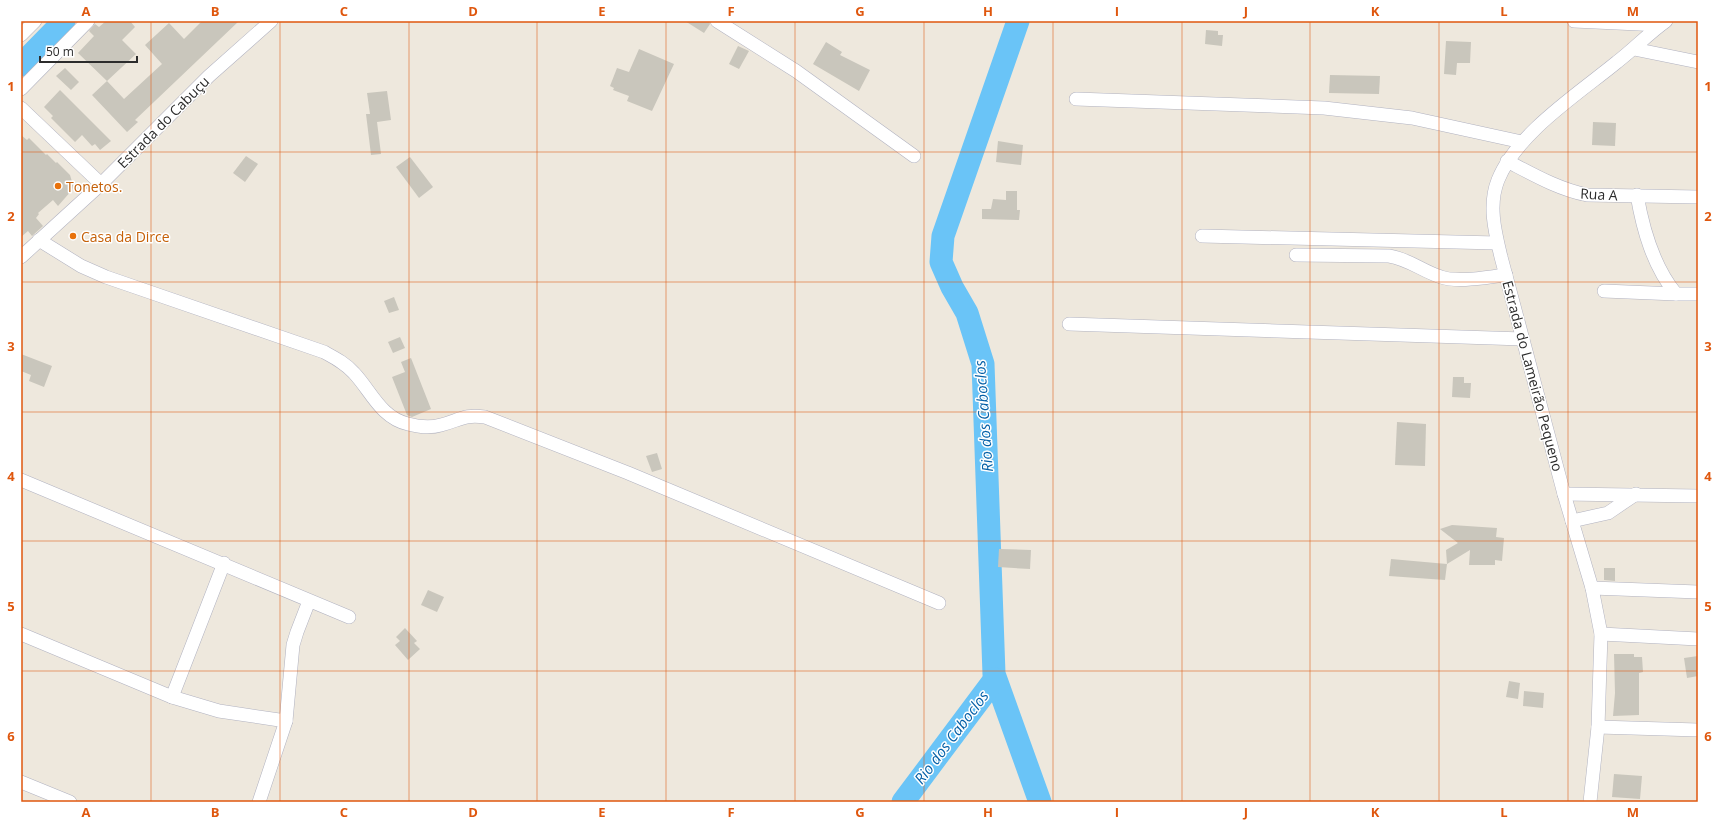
<svg xmlns="http://www.w3.org/2000/svg" width="1719" height="823" viewBox="0 0 1719 823" font-family="'Open Sans',sans-serif">
  <style>
    .lines { fill: none; stroke-linecap: round; stroke-linejoin: round }
    .river { stroke: #6ac4f7; stroke-width: 23 }
    .building { fill: #c9c6bc }
    .minor-casing { stroke: #b1b2c0; stroke-width: 14 }
    .minor { stroke: #fff; stroke-width: 13 }
    .grid { fill: none; stroke: #df570e; stroke-width: 1; stroke-opacity: 0.55 }
    .food-dot { fill: #e8710a; stroke: #fff; stroke-width: 1.5 }
    .labels { text-anchor: middle; dominant-baseline: central; stroke-width: 3; stroke-linejoin: round; paint-order: stroke }
    .street-label { font-size: 14px; fill: #2c2c2c; stroke: #fff }
    .food-label { font-size: 14px; fill: #c56008; stroke: #fff; text-anchor: start }
    .water-label { font-size: 15px; font-style: italic; fill: #0560a7; stroke: #fff }
    .neatline { fill: none; stroke: #df570e; stroke-width: 1.5 }
    .grid-label { font-size: 13px; text-anchor: middle; font-weight: bold; fill: #df570e }
  </style>
  <rect width="100%" height="100%" fill="#eee8dd"/>
  <g class="lines">
    <!-- river -->
    <g class="river">
      <path d="M1018,21L943,236L941,262L952,287L967,313L983,364L994,674L1040,802"/>
      <path d="M21,65L64,21"/>
      <path d="M903,802L995,679"/>
    </g>
  </g>
  <!-- building -->
  <g class="building">
    <path d="M106,21H130L135,27L122,40L136,54L107,81L78,53L94,36L89,31L95,24L99,27Z"/>
    <path d="M202,21H239L135,120L138,122L127,132L92,95L107,81L124,99L162,64L145,45L169,23L184,39Z"/>
    <path d="M685,21H709L710,24L704,33Z"/>
    <path d="M1206,30L1218,31V35H1223L1222,46L1205,44Z"/>
    <path d="M1446,41L1471,42L1470,63H1457L1456,75L1444,74Z"/>
    <path d="M826,42L842,52L840,55L870,70L859,91L813,64Z"/>
    <path d="M738,46L749,51L739,69L729,64Z"/>
    <path d="M639,49L674,64L652,111L627,101L629,96L613,90L614,88L610,86L617,68L629,72Z"/>
    <path d="M65,68L79,82L71,90L56,76Z"/>
    <path d="M1330,75L1380,76L1379,94L1329,93Z"/>
    <path d="M60,90L111,141L100,150L95,144L92,146L82,135L75,142L51,118L53,116L44,107Z"/>
    <path d="M387,91L391,120L377,122L381,154L371,155L366,114H370L367,93Z"/>
    <path d="M1593,122L1616,123L1615,146L1592,145Z"/>
    <path d="M21,135L27,140L29,138L46,155L47,154L56,163L57,162L70,175L73,185L72,190L58,206L53,200L38,213L39,214L36,218L43,226L32,236L28,231L21,237Z"/>
    <path d="M998,141L1023,145L1021,165L996,162Z"/>
    <path d="M246,156L258,164L245,182L233,173Z"/>
    <path d="M410,157L433,187L419,198L396,167Z"/>
    <path d="M1006,191H1017V210H1020L1019,220L982,219V209H991L993,199L1006,200Z"/>
    <path d="M394,297L399,310L389,313L384,301Z"/>
    <path d="M400,337L405,348L393,353L388,342Z"/>
    <path d="M21,354L52,366L44,387L29,381L31,375L21,371Z"/>
    <path d="M411,358L431,409L412,417L407,415L392,377L405,372L401,362Z"/>
    <path d="M1453,377H1464V383H1471L1470,398L1452,397Z"/>
    <path d="M1397,422L1426,424L1425,466L1395,465Z"/>
    <path d="M657,453L662,469L652,472L646,456Z"/>
    <path d="M1452,525L1497,528L1496,537L1504,538L1502,561L1495,560V565H1469L1470,550L1447,564L1446,550L1458,543L1440,529Z"/>
    <path d="M999,549L1031,550L1030,569L998,567Z"/>
    <path d="M1391,559L1447,564L1445,580L1389,576Z"/>
    <path d="M1604,568H1615V581L1604,580Z"/>
    <path d="M428,590L444,597L437,612L421,605Z"/>
    <path d="M405,628L417,641L414,643L420,649L408,660L395,645L400,641L396,637Z"/>
    <path d="M1614,654H1634V657H1642L1643,672L1639,673V715L1613,716L1615,693Z"/>
    <path d="M1698,656V676L1687,678L1684,658Z"/>
    <path d="M1509,681L1520,683L1518,699L1506,697Z"/>
    <path d="M1524,691L1544,693L1543,708L1523,706Z"/>
    <path d="M1614,774L1642,776L1640,799L1612,797Z"/>
  </g>
  <g class="lines">
    <defs>
      <g id="minor">
        <path d="M717,21L796,71L914,156"/>
        <path d="M1574,21L1660,25"/>
        <path d="M21,35L35,21"/>
        <path d="M1634,49L1698,62"/>
        <path d="M21,89L88,21"/>
        <path d="M1076,99L1324,108L1412,118L1522,142"/>
        <path d="M21,108L101,184"/>
        <path d="M1507,161C1534,175 1558,189 1587,195L1698,197"/>
        <path d="M1637,195C1643,230 1653,266 1676,294H1698"/>
        <path d="M1202,236L1497,243"/>
        <path d="M39,240L81,266L106,277L324,352C335,358 345,363 354,373C371,391 381,418 408,424C419,427 431,428 441,425C460,420 464,414 485,417L628,473L939,603"/>
        <path d="M1296,255L1389,256C1409,259 1422,271 1441,277C1458,283 1487,277 1506,275"/>
        <path d="M21,257L101,184L209,76L271,21"/>
        <path d="M1604,291L1676,294"/>
        <path d="M1069,324L1523,339"/>
        <path d="M21,480L349,617"/>
        <path d="M1564,494L1698,496"/>
        <path d="M1572,521L1608,513L1636,494"/>
        <path d="M1592,588L1698,592"/>
        <path d="M21,634L172,697L219,711L286,721"/>
        <path d="M1601,634L1698,639"/>
        <path d="M172,697L224,563"/>
        <path d="M1598,727L1698,730"/>
        <path d="M21,782L70,802"/>
        <path d="M259,802L286,721L293,645L297,632L309,601"/>
        <path d="M1590,802L1598,727L1601,634L1592,588L1564,494L1501,257C1495,232 1488,205 1498,180C1517,133 1578,94 1617,62C1634,49 1649,33 1666,21"/>
      </g>
    </defs>
    <!-- minor casing -->
    <use href="#minor" class="minor-casing"/>
    <!-- minor -->
    <use href="#minor" class="minor"/>
  </g>
  <!-- grid -->
  <path class="grid" d="M151,21V802M280,21V802M409,21V802M537,21V802M666,21V802M795,21V802M924,21V802M1053,21V802M1182,21V802M1310,21V802M1439,21V802M1568,21V802M21,152H1698M21,282H1698M21,412H1698M21,541H1698M21,671H1698"/>
  <!-- markers -->
  <g class="food-dot">
    <circle cx="58" cy="186" r="4"/>
    <circle cx="73" cy="236" r="4"/>
  </g>
  <g class="labels">
    <!-- street labels -->
    <g class="street-label">
      <text transform="translate(163 122) rotate(-45)">Estrada do Cabuçu</text>
      <text transform="translate(1599 194) rotate(3)">Rua A</text>
      <text transform="translate(1533 376) rotate(75)">Estrada do Lameirão Pequeno</text>
    </g>
    <!-- food labels -->
    <g class="food-label">
      <text x="66" y="186">Tonetos.</text>
      <text x="81" y="236">Casa da Dirce</text>
    </g>
    <!-- water labels -->
    <g class="water-label">
      <text transform="translate(983 416) rotate(-94)">Rio dos Caboclos</text>
      <text transform="translate(951 737) rotate(-53)">Rio dos Caboclos</text>
    </g>
  </g>
  <!-- border -->
  <rect width="1719" height="823" fill="none" stroke="#ffffff" stroke-width="44"/>
  <!-- scale -->
  <path d="M40 56v6h97v-6" fill="none" stroke="#2c2c2c" stroke-width="2"/>
  <text x="46" y="56" font-size="12" fill="#2c2c2c" stroke="#ffffff" stroke-width="3" paint-order="stroke">50 m</text>
  <rect x="22" y="22" width="1675" height="779" class="neatline"/>
  <g class="grid-label">
    <text x="86" y="16">A</text>
    <text x="215" y="16">B</text>
    <text x="344" y="16">C</text>
    <text x="473" y="16">D</text>
    <text x="602" y="16">E</text>
    <text x="731" y="16">F</text>
    <text x="860" y="16">G</text>
    <text x="988" y="16">H</text>
    <text x="1117" y="16">I</text>
    <text x="1246" y="16">J</text>
    <text x="1375" y="16">K</text>
    <text x="1504" y="16">L</text>
    <text x="1633" y="16">M</text>
    <text x="11" y="91">1</text>
    <text x="1708" y="91">1</text>
    <text x="11" y="221">2</text>
    <text x="1708" y="221">2</text>
    <text x="11" y="351">3</text>
    <text x="1708" y="351">3</text>
    <text x="11" y="481">4</text>
    <text x="1708" y="481">4</text>
    <text x="11" y="611">5</text>
    <text x="1708" y="611">5</text>
    <text x="11" y="741">6</text>
    <text x="1708" y="741">6</text>
    <text x="86" y="817">A</text>
    <text x="215" y="817">B</text>
    <text x="344" y="817">C</text>
    <text x="473" y="817">D</text>
    <text x="602" y="817">E</text>
    <text x="731" y="817">F</text>
    <text x="860" y="817">G</text>
    <text x="988" y="817">H</text>
    <text x="1117" y="817">I</text>
    <text x="1246" y="817">J</text>
    <text x="1375" y="817">K</text>
    <text x="1504" y="817">L</text>
    <text x="1633" y="817">M</text>
  </g>
</svg>
